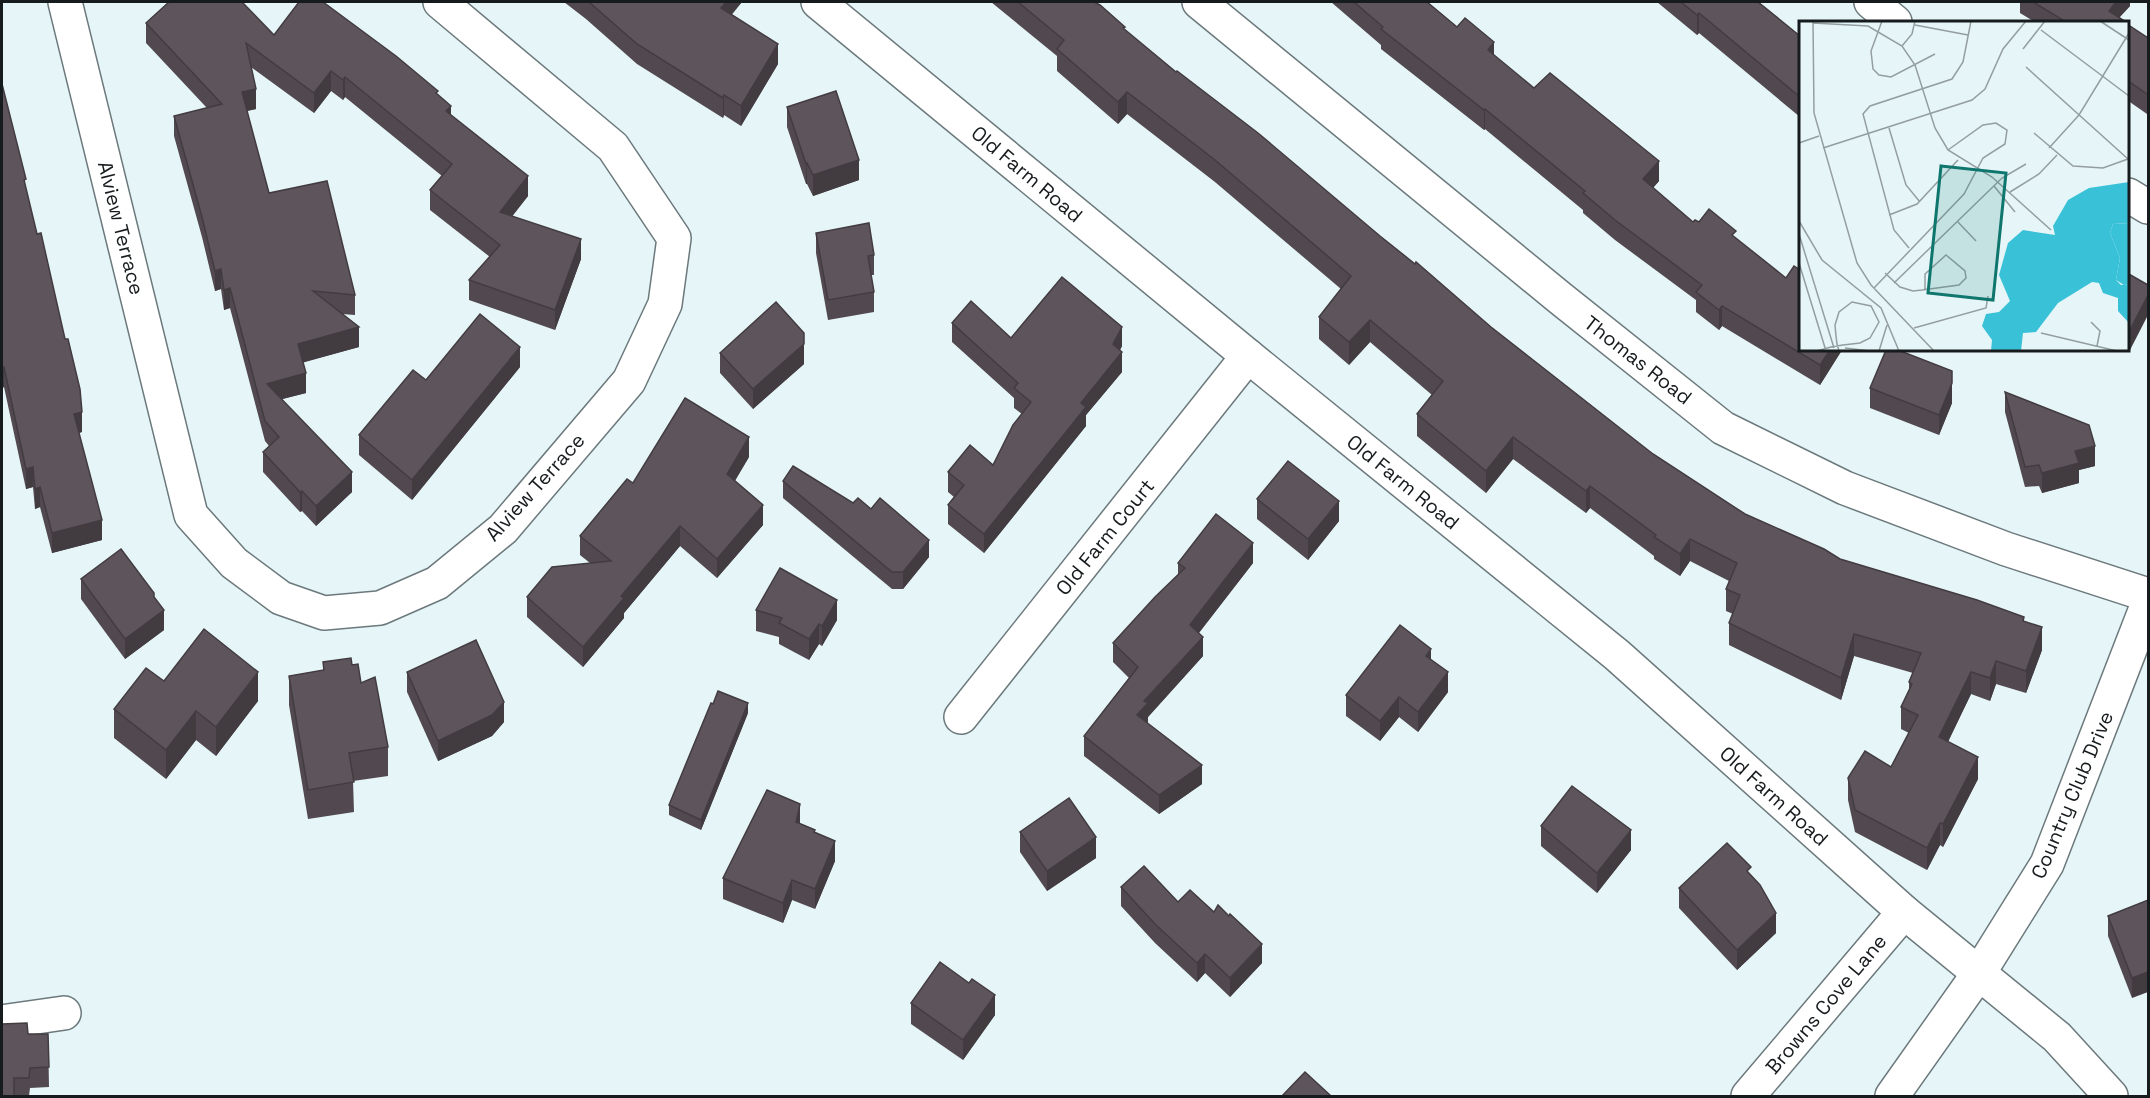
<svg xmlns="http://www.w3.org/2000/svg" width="2150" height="1098" viewBox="0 0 2150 1098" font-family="'Space Grotesk',sans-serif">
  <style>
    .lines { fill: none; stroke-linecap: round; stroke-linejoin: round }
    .street-casing { stroke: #6c797c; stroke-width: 36 }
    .street { stroke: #fff; stroke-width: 33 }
    .wall { fill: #51494f }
    .shaded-wall { fill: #423c40 }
    .building { fill: #5e555c; stroke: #423c40; stroke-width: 1.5 }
    .labels { text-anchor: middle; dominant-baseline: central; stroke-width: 6; stroke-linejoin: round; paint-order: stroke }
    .street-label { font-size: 20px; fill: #161b1d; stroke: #fff }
    .inset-road { fill: none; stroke: #939ea0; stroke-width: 1.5 }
    .view { fill: #0f766e; fill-opacity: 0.15; stroke: #0f766e; stroke-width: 3 }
    .inset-edge { fill: none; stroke: #161b1d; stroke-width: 3 }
  </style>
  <rect width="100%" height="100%" fill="#e6f5f8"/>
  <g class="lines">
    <defs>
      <g id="street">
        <path d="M65,2L191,515L234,563L281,598L324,613L380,608L437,583L503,529L629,381L665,304L674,238L613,147L440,2"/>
        <path d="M818,2L1248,356L1617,655L1904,912L2057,1037L2111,1096"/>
        <path d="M1199,2L1560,298L1723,428L1845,488L2006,549L2148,595"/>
        <path d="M1871,2L1895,22"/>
        <path d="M2128,195L2148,207"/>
        <path d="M961,717L1248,356"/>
        <path d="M2,1022L64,1013"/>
        <path d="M1748,1096L1904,912"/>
        <path d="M1892,1096L1979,973L2047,864L2148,603"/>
      </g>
    </defs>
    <!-- street casing -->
    <use href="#street" class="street-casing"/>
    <!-- street -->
    <use href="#street" class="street"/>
  </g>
  <!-- wall -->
  <g class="wall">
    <path d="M564,2H742L731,14L778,64L741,126L724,115L723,118L637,64L586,19Z"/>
    <path d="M991,2H1094L1125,30L1176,72L1380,236L1491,327L1653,454L1745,514L1840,559L2024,621L2042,650L2026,693L1996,684L1990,701L1971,694L1948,742L1978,779L1943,847L1940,845L1927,870L1855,832L1848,800V778L1891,767L1909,733L1901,729V707L1909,690V682L1913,673L1854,656L1841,700L1729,645V623L1733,614L1726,611V589L1729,581L1690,561L1680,576L1654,559V556L1590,508L1586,513L1513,459L1486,493L1417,436V414L1432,395L1370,342L1349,365L1319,339V317L1341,289L1215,182L1127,114L1118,124L1057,71V56Z"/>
    <path d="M1331,2H1427L1457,27L1534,88L1659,181L1653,188L1693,222H1699L1736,238L1842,350L1820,385L1722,326L1719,330L1696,312V300L1615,240L1583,213V210L1485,129L1484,130L1381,49V45Z"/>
    <path d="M1657,2H1758L1800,36V117L1699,33L1697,35Z"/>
    <path d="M2020,2H2130V6L2119,18L2126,22H2035L2020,13Z"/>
    <path d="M146,23L274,35L438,95L451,115L528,196L512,216L581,259L555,330L469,300V280L490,257L430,210V190L442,176L345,97L343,100L331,91L314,113L251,67L256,109L247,111L269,193L355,295V315L342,314L359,347L303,362L306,393L282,399L352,492L316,526L302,511L300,512L263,472V452L269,446L265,441L230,308L224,310L221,289L215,291L202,237L174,136V116L207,108L146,43Z"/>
    <path d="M2127,24L2148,38L2147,114L2127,100Z"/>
    <path d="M2,84L82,432L79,433L102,540L52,553L40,507L35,509L33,487L26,489L4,387L2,388Z"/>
    <path d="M787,107L859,180L813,196L807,184H806L787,127Z"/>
    <path d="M816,233L874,255V275H871L874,292V312L828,320L816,253Z"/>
    <path d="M2127,273L2148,285L2130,350L2127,349Z"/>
    <path d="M952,323L1011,338L1122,346L1120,350L1122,372L1086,415V426L984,553L948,524V505L954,497L948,492V472L993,465L1022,414L1014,408V398L952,342Z"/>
    <path d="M720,353L804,364L753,409L720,373Z"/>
    <path d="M520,367L412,500L359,455V435L426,380Z"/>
    <path d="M1870,388L1952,403L1939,435L1870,408Z"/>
    <path d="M2005,392L2095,466L2079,470V483L2042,493L2039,486L2025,487L2005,412Z"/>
    <path d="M749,457L735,481L763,525L717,578L680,546L624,613V618L583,667L527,617V597L590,563L580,555V536Z"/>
    <path d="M783,481L929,557L903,589H892L783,498Z"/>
    <path d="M1257,499L1339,521L1308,560L1257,519Z"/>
    <path d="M1178,563H1253L1199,633L1203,656L1148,717L1147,723L1202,784L1159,814L1084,756V736L1129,678L1113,662V643L1178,575Z"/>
    <path d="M81,579L154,597L164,630L125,659L81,599Z"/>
    <path d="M756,610L837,620L822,646L819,644L809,660L779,644V637L756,631Z"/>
    <path d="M1431,660L1448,692L1418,732L1399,717L1380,741L1346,716V695Z"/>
    <path d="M323,662L352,665L361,683L388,747V776L353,781L354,812L308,819L289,705V676L323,670Z"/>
    <path d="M407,672L504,722L492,736L438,761L407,692Z"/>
    <path d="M164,681L258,701L216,756L196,740L166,779L114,738V709Z"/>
    <path d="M748,713L701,830L669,815V805Z"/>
    <path d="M800,824L815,833L835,861L815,909L792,900L783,923L723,899V878Z"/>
    <path d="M1541,826L1631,850L1597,893L1541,846Z"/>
    <path d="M1020,832L1096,858L1047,891L1020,852Z"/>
    <path d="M1751,875L1776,933L1737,970L1679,908V888Z"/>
    <path d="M1121,887L1262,963L1230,997L1205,973L1197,982L1155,943L1121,906Z"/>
    <path d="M2148,900L2132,998L2108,936V916Z"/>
    <path d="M969,983L995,1015L963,1060L911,1024V1003Z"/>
    <path d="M28,1034H48L49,1087L30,1088L29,1096H2Z"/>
  </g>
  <!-- shaded-wall -->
  <g class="shaded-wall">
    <path d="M726,2H742L721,28V8Z"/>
    <path d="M2116,2H2130V6L2115,22L2109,11Z"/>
    <path d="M1699,13V33L1697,35V15Z"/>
    <path d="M1494,42V62L1488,50Z"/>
    <path d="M778,44V64L741,126V106Z"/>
    <path d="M331,71V91L314,113V93Z"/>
    <path d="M345,77V97L343,100V80Z"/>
    <path d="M256,89V109L242,112V92Z"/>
    <path d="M1127,92V114L1118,124V102Z"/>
    <path d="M2148,92V112L2147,114V94Z"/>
    <path d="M724,95V115L723,118V98Z"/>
    <path d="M451,106V126L446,111Z"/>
    <path d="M1485,109V129L1484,130V110Z"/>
    <path d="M859,160V180L813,196V175Z"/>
    <path d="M1659,161V181L1643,199V179Z"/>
    <path d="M807,163V184H806V164Z"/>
    <path d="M528,176V196L500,232V212Z"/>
    <path d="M581,239V259L555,330V310Z"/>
    <path d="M221,269V289L215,291V271Z"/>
    <path d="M230,288V308L224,310V290Z"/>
    <path d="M2148,295V315L2130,350V330Z"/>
    <path d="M1722,306V326L1719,330V310Z"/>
    <path d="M1370,320V342L1349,365V342Z"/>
    <path d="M359,327V347L298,364V344Z"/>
    <path d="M1122,327V346L1113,363V344Z"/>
    <path d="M804,344V364L753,409V389Z"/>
    <path d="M520,347V367L412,500V480Z"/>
    <path d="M1830,350H1842L1820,385V365Z"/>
    <path d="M1122,352V372L1086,415V426L984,553V534L1081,403Z"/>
    <path d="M4,367V387L2,388V368Z"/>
    <path d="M306,373V393L267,403V384Z"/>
    <path d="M1952,383V403L1939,435V415Z"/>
    <path d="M82,412V432L74,434V414Z"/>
    <path d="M749,437V457L727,493V474Z"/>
    <path d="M1513,437V459L1486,493V471Z"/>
    <path d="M2095,446V466L2079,470V483L2042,493V473L2075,451Z"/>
    <path d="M33,467V487L26,489V469Z"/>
    <path d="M352,472V492L316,526V506Z"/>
    <path d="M1590,486V508L1586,513V491Z"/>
    <path d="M40,487V507L35,509V489Z"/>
    <path d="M302,491V511L300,512V492Z"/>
    <path d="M1339,501V521L1308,560V539Z"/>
    <path d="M763,505V525L717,578V559Z"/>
    <path d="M102,520V540L52,553V533Z"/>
    <path d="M680,526V546L624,613V618L583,667V647L621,596Z"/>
    <path d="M1690,539V561L1680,576V554Z"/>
    <path d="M929,540V557L903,589V572Z"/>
    <path d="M1253,543V563L1190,644V625Z"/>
    <path d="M837,600V620L822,646V626Z"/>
    <path d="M164,610V630L125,659V639Z"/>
    <path d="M819,624V644L809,660V639Z"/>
    <path d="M2042,627V650L2026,693V671Z"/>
    <path d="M1854,634V656L1841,700V678Z"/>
    <path d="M1203,637V656L1148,717V723L1137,715L1144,701Z"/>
    <path d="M1431,649V669L1426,656Z"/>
    <path d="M1996,661V684L1990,701V678Z"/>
    <path d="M258,672V701L216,756V727Z"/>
    <path d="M1448,672V692L1418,732V712Z"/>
    <path d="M1971,672V694L1939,760V737Z"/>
    <path d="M1399,697V717L1380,741V721Z"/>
    <path d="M504,702V722L492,736L438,761V741Z"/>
    <path d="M748,703V713L701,830V820Z"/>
    <path d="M196,711V740L166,779V750Z"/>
    <path d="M1978,757V779L1943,847V824Z"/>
    <path d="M1202,765V784L1159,814V795Z"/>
    <path d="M800,804V824L796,822Z"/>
    <path d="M1940,823V845L1927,870V848Z"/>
    <path d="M1631,830V850L1597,893V873Z"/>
    <path d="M1096,837V858L1047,891V871Z"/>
    <path d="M835,841V861L815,909V889Z"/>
    <path d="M792,880V900L783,923V903Z"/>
    <path d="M1776,913V933L1737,970V950Z"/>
    <path d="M1262,944V963L1230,997V978Z"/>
    <path d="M1205,954V973L1197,982V963Z"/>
    <path d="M2148,972V992L2132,998V978Z"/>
    <path d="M995,995V1015L963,1060V1040Z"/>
  </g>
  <!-- building -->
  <g class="building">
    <path d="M169,2H242L274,35L299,2H323L396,56L438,91L436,93L451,106L446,111L528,176L500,212L581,239L555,310L469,280L500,245L430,190L452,164L345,77L343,80L331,71L314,93L246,43L256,89L242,92L269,193L327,181L355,295L313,291L359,327L298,344L306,373L267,384L352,472L316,506L302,491L300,492L263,452L279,437L265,421L230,288L224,290L221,269L215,271L202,217L174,116L222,104L146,23Z"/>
    <path d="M589,2H726L721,8L778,44L741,106L724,95L723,98L637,44Z"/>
    <path d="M1018,2H1094L1100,5L1125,27L1123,28L1176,72L1177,71L1258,133L1380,236L1415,264L1416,262L1491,327L1653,454L1745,514L1824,549L1840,559L1977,600L2024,617L2023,621L2042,627L2026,671L1996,661L1990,678L1971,672L1939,737L1978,757L1943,824L1940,823L1927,848L1855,810L1848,778L1865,751L1891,767L1918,715L1901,707L1912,684L1909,682L1921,653L1854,634L1841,678L1729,623L1740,595L1726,589L1737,563L1690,539L1680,554L1654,537L1656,535L1590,486L1586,491L1513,437L1486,471L1417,414L1443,381L1370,320L1349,342L1319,317L1351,276L1215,160L1127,92L1118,102L1057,49L1064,40Z"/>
    <path d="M1354,2H1427L1457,27L1465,18L1494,42L1488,50L1534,88L1550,73L1659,161L1643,179L1693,222L1695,220L1699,222L1709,209L1736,231L1732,235L1786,278L1794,266L1800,270V350H1830L1820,365L1722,306L1719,310L1696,292L1702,285L1615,220L1583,193L1585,191L1485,109L1484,110L1381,29L1383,27Z"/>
    <path d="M1681,2H1758L1800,36V97L1699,13L1697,15Z"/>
    <path d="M2033,2H2116L2109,11L2126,22H2066Z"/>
    <path d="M2127,24L2148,38V92L2147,94L2127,80Z"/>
    <path d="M2,84L26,179L24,180L37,234L41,233L65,339H68L80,389L82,412L74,414L102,520L52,533L40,487L35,489L33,467L26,469L4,367L2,368Z"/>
    <path d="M836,91L859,160L813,175L807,163L806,164L787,107Z"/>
    <path d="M869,223L874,255L868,256L874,292L828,300L816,233Z"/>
    <path d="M2127,273L2148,285V295L2130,330L2127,329Z"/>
    <path d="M1062,277L1122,327L1113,344L1122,352L1081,403L1086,407L984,534L948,505L964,485L948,472L970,445L993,465L1013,425L1031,402L1014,388L1018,383L952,323L971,301L1011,338Z"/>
    <path d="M776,302L804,333V344L753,389L720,353Z"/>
    <path d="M480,314L520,347L412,480L359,435L413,370L426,380Z"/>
    <path d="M1886,350H1898L1952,371V383L1939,415L1870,388Z"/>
    <path d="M2005,392L2089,425L2095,446L2075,451L2079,463L2042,473L2039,465L2025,467Z"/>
    <path d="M685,398L749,437L727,474L763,505L717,559L680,526L621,596L624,598L583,647L527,597L552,567L611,561L580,536L627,479L633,483Z"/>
    <path d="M1288,461L1339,501L1308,539L1257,499Z"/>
    <path d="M793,466L853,503L858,498L871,509L880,498L929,540L903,572H892L783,481Z"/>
    <path d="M1216,514L1253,543L1190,625L1203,637L1144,701L1148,703L1137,715L1202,765L1159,795L1084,736L1138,667L1113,643L1155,597L1185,568L1178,563Z"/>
    <path d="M121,549L154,593V597L164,610L125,639L81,579Z"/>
    <path d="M780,568L837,600L822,626L819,624L809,639L779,623L782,618L756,610Z"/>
    <path d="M1400,625L1431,649L1426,656L1448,672L1418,712L1399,697L1380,721L1346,695Z"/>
    <path d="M204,629L258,672L216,727L196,711L166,750L114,709L146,668L164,681Z"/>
    <path d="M476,640L504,702L492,715L438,741L407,672Z"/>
    <path d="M351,658L352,665L358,664L361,683L375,677L388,747L349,753L354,782L308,790L289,676L324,670L323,662Z"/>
    <path d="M718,691L748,703L701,820L669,805L711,703L713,704Z"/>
    <path d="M1572,786L1631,830L1597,873L1541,826Z"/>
    <path d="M767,790L800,804L796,822L815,830L814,832L835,841L815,889L792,880L783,903L723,878Z"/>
    <path d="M1069,798L1096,837L1047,871L1020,832Z"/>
    <path d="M1727,843L1751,867L1747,871L1760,885L1776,913L1737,950L1679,888Z"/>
    <path d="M1144,866L1178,902L1190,890L1214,912L1218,905L1229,916L1230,914L1262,944L1230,978L1205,954L1197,963L1155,924L1121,887Z"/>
    <path d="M2148,900V972L2132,978L2108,916Z"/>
    <path d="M940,962L969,983L972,979L995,995L963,1040L911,1003Z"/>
    <path d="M27,1023L28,1034H48L49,1067L30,1068L29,1078H14V1096H2V1024Z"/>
    <path d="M1305,1072L1331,1096H1282Z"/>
  </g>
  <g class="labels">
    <!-- street labels -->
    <g class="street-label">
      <text transform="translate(1027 174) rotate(40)">Old Farm Road</text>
      <text transform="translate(121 228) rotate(76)">Alview Terrace</text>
      <text transform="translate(1638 360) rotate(38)">Thomas Road</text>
      <text transform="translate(1403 482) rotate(39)">Old Farm Road</text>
      <text transform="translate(535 487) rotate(-48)">Alview Terrace</text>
      <text transform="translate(1105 537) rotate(-51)">Old Farm Court</text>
      <text transform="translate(2072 795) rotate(-67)">Country Club Drive</text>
      <text transform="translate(1774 796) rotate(42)">Old Farm Road</text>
      <text transform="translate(1826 1004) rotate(-50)">Browns Cove Lane</text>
    </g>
  </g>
  <!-- overview -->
  <g transform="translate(1799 21)">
    <rect width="330" height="330" fill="#e6f5f8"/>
    <path d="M330,202V263L325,264L317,259L321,237L311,212L314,203Z" fill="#3ac2d8"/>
    <path d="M330,161V202L314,203L311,212L321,237L317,259L322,264L330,263V302L319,290V277L304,272L300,262L293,261L259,282L237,311L224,312L222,330H192L193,319L183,305L187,293L200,291L211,280L200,254L209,222L224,209L256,214L254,205L269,179L290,167Z" fill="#39c1d8"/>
    <path class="inset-road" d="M14,0L15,92L58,242L72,264L135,330M83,0L72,30L74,48L80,54L92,56L136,33M301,0L330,19M14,2L69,5L103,25L116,44L136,107L149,129L193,156L252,209M116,4L169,14M242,9L330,75M103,25L113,13L116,0M224,28L246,0M227,46L329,138M90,107L107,164L121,181M235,112L274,145L304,147L329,138M0,122L20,115M24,127L173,79L186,68L204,28L227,0M250,127L280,94L330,12M195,165L216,191M211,171L240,153L258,134M90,194L118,183L159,139M0,200L23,239L82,287L100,330M158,200L177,220M0,213L35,327M110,227L95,209L64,93L71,85L153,58L164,41L172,0M0,242L27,330M86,252L101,266L114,270L123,269L160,264L167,257L166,250L147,234L126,253V269M95,262L203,157L227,143M75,267L165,173L184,137L206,123L208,109L197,102L184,104L149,129M0,286V324M292,301L301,310L298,325M115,307L187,287L189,275M242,312L318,330M46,327L71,330M18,330L32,326L44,324L61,322L71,317L80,301L72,285L53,281L40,291L36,304L37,315L38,323L40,330M80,330L88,304"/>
    <path class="view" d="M142,145L207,152L194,279L129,272Z"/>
    <rect width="330" height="330" class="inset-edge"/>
  </g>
  <!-- border -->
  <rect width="2150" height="1098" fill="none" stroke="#161b1d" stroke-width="6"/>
</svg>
